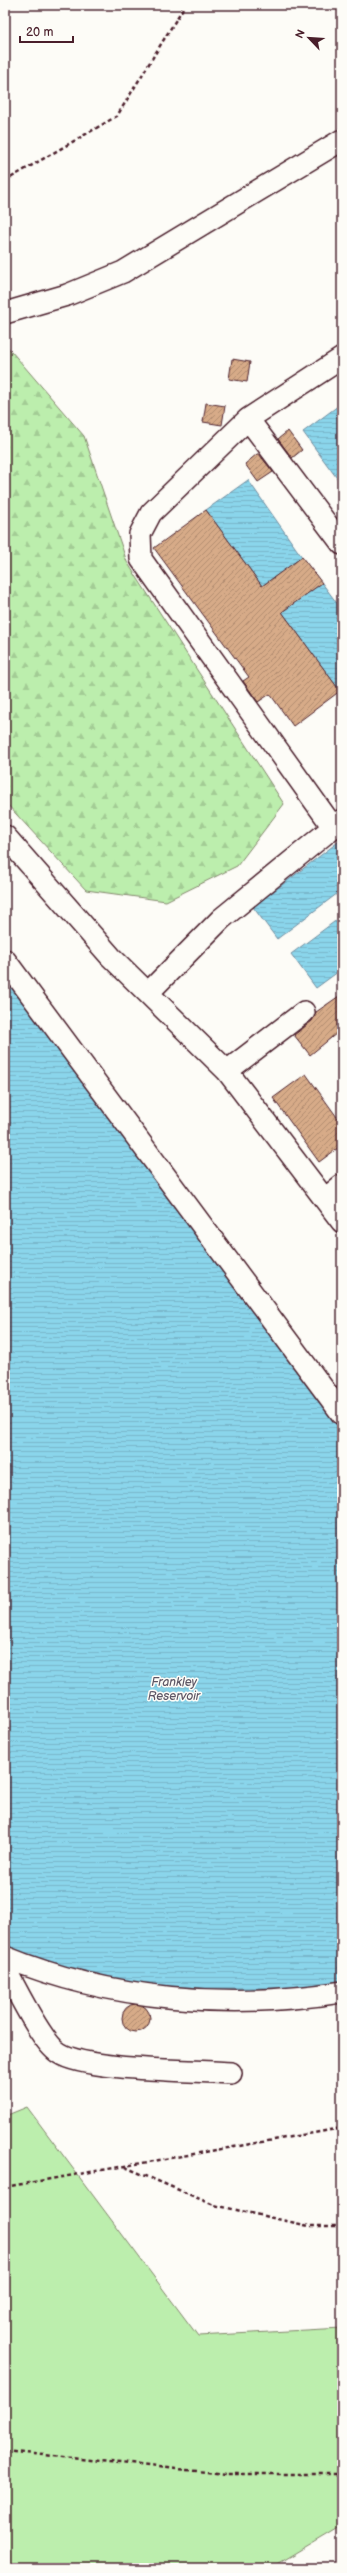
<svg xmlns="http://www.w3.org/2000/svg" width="347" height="2573" font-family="'Balsamiq Sans',sans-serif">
<defs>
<pattern id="forest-firs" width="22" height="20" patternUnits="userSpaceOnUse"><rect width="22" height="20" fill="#bceead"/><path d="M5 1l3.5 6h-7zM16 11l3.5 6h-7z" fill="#a3cc95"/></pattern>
<pattern id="water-rules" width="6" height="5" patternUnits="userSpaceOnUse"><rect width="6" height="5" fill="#8ad5eb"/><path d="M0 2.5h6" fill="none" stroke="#79b6ca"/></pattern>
<pattern id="building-hatch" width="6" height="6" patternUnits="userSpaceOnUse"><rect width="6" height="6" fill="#d7ab88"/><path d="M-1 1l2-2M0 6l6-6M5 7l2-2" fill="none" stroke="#b08b6f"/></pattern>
</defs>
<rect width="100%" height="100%" fill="#fdfcf7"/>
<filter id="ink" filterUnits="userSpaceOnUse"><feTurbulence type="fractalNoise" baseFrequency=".025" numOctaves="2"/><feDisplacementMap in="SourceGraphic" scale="8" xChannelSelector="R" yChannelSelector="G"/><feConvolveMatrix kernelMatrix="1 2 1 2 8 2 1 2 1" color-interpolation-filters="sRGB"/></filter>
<g filter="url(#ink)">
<path fill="#bceead" stroke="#83866c" d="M27,2107l171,229 144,-8v197l-72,43h-265v-452z"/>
<path fill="url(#forest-firs)" stroke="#83866c" d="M5,344l79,92 43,126 157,242 -47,62 -71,35 -80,-11 -81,-88z"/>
<path fill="url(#water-rules)" stroke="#708c9e" d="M342,403v82l-39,-53z
M248,480l54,77 -40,29 -56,-76z
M322,583l20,27 -2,81 -58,-79z
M342,839v51l-65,49 -24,-32z
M342,916v53l-26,19 -25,-34z
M5,977l337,452v556l-69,8 -135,-8 -54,-12 -79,-25z"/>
<path fill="url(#building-hatch)" stroke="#4a1f2b" d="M232,359l18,3 -3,20 -18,-3z
M206,403l19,3 -3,19 -19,-3z
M288,431l14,19 -10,8 -14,-19z
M257,454h2l14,18 -15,10 -13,-18z
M206,510l56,76 40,-29 20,26 -40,29 58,79 -47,35 -23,-32 -12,8 -15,-21 6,-4 -95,-129z
M342,994v35l-32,26 -16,-20 18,-14 4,-9z
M306,1074l36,50v21l-23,17 -46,-64z
M122 2018a14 14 0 1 1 28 0a14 14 0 1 1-28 0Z"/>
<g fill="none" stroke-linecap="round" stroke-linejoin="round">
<defs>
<path id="minor" d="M5,313l62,-18 56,-23 219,-132
M342,358l-94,61 94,125
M248,419l-97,94 -11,21 1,25 192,268
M5,836l106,121 116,114
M5,960l337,454
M148,993l73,-74 121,-99
M304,1012l-77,59 115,151
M325,1199l17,-14
M5,1957c105,43 225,53 337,35
M5,1969c11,19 36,73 54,84 27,18 135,17 172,20"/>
</defs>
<use href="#minor" stroke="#4a1f2b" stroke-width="24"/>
<path stroke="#4a1f2b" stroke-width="2.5" stroke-dasharray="4 3" stroke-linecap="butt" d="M5,181l112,-65 68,-111
M125,2167l89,38 95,21h33
M5,2187l337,-59
M5,2451l220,23h117"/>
<use href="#minor" stroke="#fdfcf7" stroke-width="21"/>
</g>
</g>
<g text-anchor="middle" stroke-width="3" stroke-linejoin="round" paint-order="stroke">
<g font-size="12" font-style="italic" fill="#5d5665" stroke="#fdfcf7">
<text x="174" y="1686">Frankley<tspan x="174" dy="14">Reservoir</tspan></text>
</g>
</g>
<rect width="347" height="2573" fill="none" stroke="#fdfcf7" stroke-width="20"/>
<rect x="10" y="10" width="327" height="2553" fill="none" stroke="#4a1f2b" stroke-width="1.5" filter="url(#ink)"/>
<g transform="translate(309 38) rotate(295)" stroke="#fdfcf7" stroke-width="3" paint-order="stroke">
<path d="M0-3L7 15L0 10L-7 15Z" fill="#4a1f2b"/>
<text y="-6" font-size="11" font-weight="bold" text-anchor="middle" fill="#4a1f2b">N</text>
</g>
<path d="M20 36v6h53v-6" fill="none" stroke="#4a1f2b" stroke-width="2"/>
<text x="26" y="36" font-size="12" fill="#4a1f2b" stroke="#fdfcf7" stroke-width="3" paint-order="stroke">20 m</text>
</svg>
